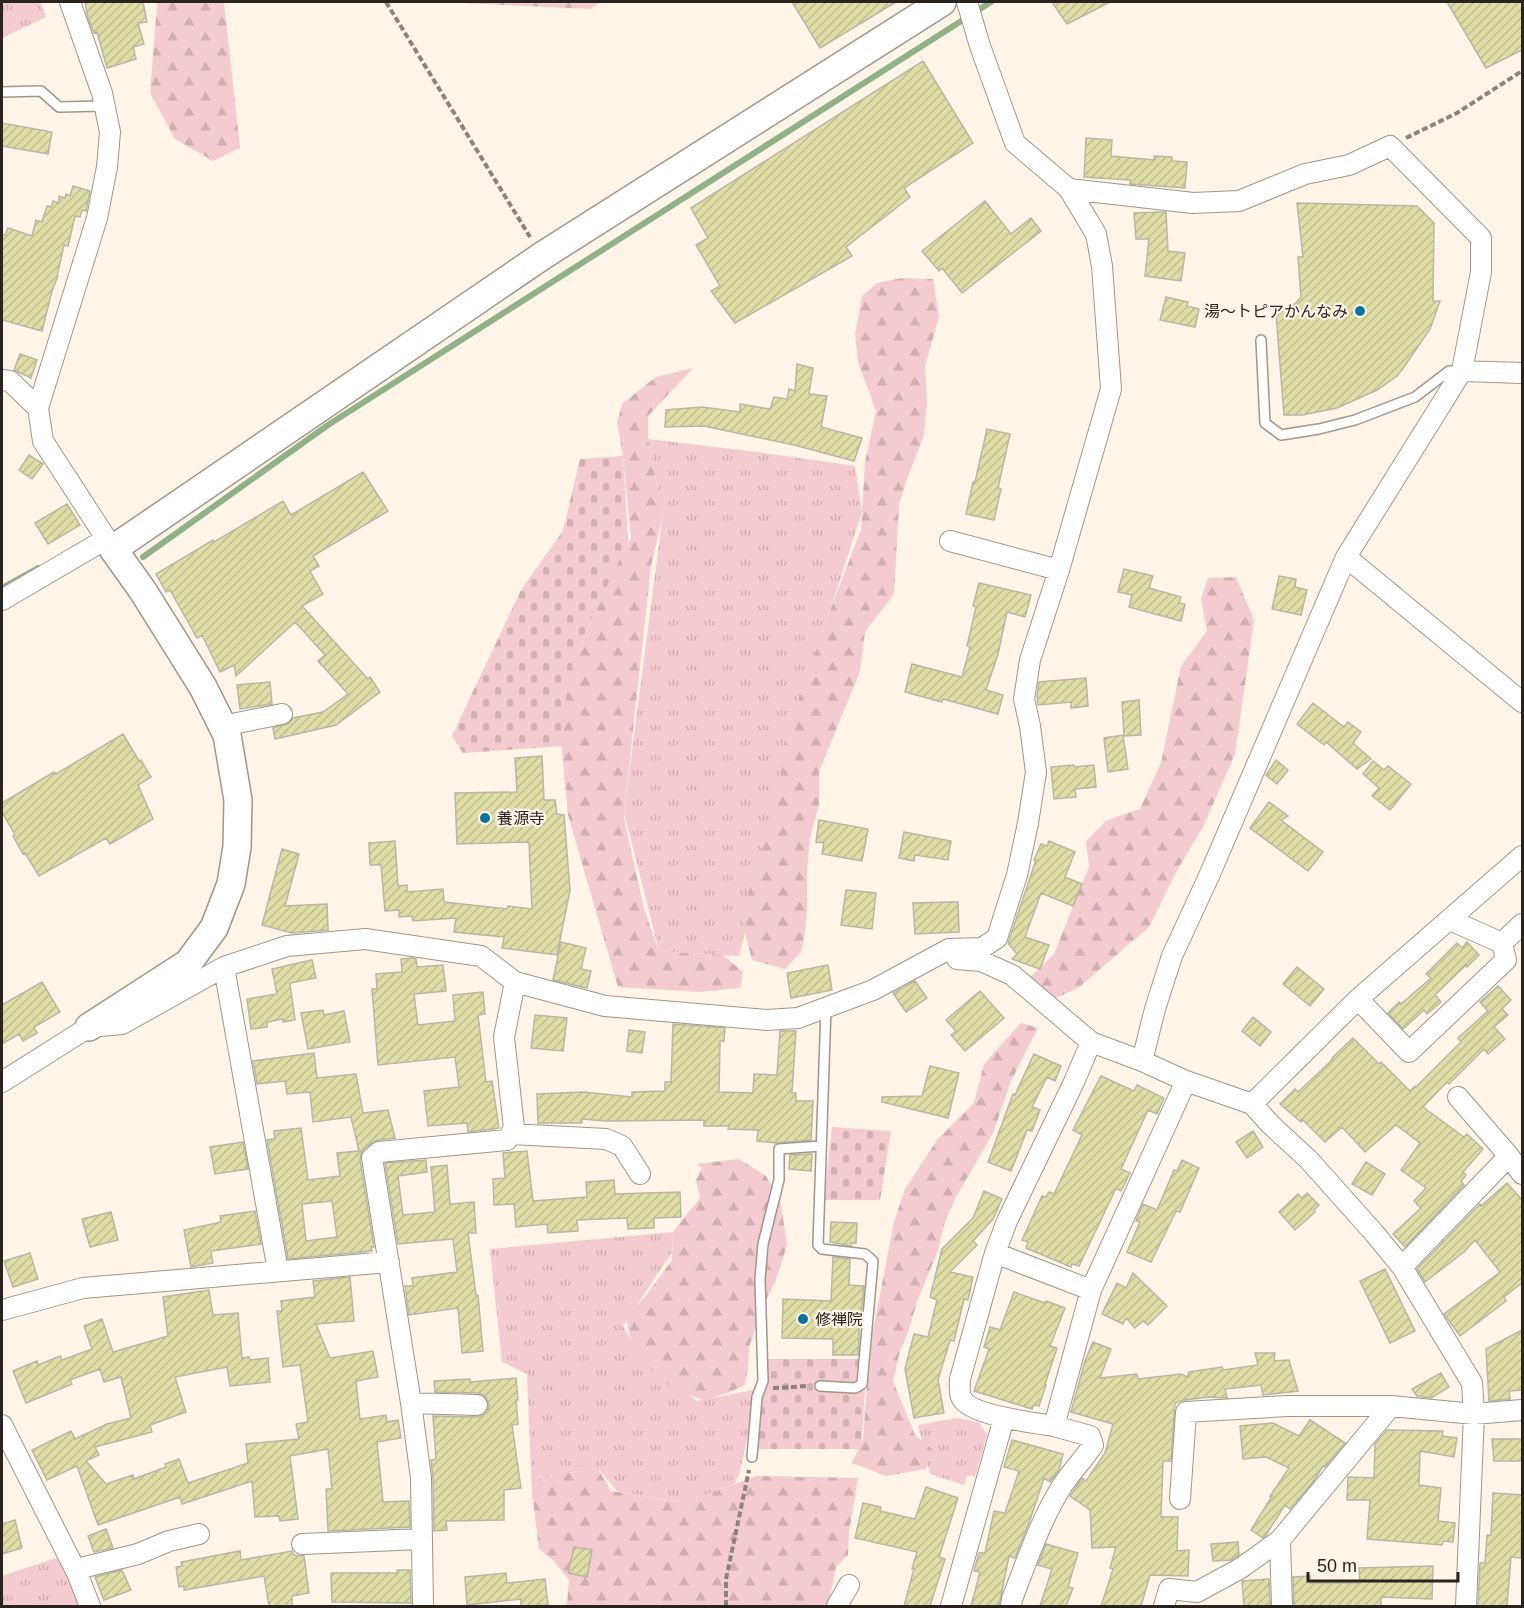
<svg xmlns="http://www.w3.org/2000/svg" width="1524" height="1608" font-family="Arial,'Noto Sans JP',sans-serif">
<defs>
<pattern id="grass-tufts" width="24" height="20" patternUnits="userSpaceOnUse" patternTransform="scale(1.5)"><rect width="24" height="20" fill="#f4cbd0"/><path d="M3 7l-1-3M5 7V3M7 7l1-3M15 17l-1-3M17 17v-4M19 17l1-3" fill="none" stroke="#d1aeb2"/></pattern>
<pattern id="forest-firs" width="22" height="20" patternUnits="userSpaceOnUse" patternTransform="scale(1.5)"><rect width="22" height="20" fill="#f4cbd0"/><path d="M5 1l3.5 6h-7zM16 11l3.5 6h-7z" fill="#d1aeb2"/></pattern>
<pattern id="cemetery-stones" width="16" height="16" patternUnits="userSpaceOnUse" patternTransform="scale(1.5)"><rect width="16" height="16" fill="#f4cbd0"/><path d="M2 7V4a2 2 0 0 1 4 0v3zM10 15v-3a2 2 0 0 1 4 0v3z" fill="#d1aeb2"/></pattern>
<pattern id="building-hatch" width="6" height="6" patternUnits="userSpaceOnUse" patternTransform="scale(1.5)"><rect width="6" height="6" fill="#dfdea6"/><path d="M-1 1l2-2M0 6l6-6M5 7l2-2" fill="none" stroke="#bfbe8e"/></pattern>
</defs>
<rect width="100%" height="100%" fill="#fef4e8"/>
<path fill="url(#grass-tufts)" d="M2,2h39l5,15 -44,21z
M648,439l109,13 98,14 7,46 -41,126 -82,318 -80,-5 -35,-139 39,-298z
M673,1232l-1,20 -49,74 17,29 57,46 61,-12 -18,82 -5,13 -49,19 -68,-11 -20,-23 -58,8 -8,16 -5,-119 -25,-12 -12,-113z
M957,1418l22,4 8,13 -12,42 -8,-2 -3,10 -34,-11 -12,-49z
M59,1557l22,49h-79v-30z"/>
<path fill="url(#forest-firs)" d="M155,2h69l16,146 -27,13 -38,-22 -25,-46 7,-88z
M459,2h142l-11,7 -129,-6z
M902,278l31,1 6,38 -14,49 2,35 -3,34 -18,47 -7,23 -5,89 -29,38 -5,39 -41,101v32l-9,34 -3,32v41l-2,21 -4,20 -16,17 -33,-9 -11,-42 37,-124 13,-72 43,-122 27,-70 4,-68 11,-51 -18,-49 -3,-28 7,-38 15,-13z
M693,368l-45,48v23l15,75 -12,52 -27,246 1,11 19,86 15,42 64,4 20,17 -3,16 -39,4 -83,-5 -50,-172 -7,-75 6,-63 23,-53 17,-46 24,-40 -8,-82 -6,-33 5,-19 34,-27z
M1236,577l18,43 -19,134 -32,73 -27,45 -27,55 -71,61 -33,15 -22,-19 31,-30 35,-87 -3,-26 21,-21 33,-11 21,-46 20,-97 26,-35 -6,-32 7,-21z
M1021,1023l17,5 -27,53 -18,52 -38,66 -10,23 -8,31 -19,46 -11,36 -7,16 -7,30 22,54 18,15 -7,19 -40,7 -34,-13 11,-24 7,-93 24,-124 11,-33 32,-49 37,-37 10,-39z
M739,1159l27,17 15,28 6,41 -11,35 -11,22 -16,45 -1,21 -3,17 -18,8 -23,7 -30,-10 -23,-21 -19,-24 -6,-27 22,-25 24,-33 1,-28 27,-34 -4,-18 6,-12 -5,-4z
M598,1469l13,22 74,12 71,-27 102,2 -9,54 -1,23 -12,12 -8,39h-266l5,-2 2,-24 -15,-19 -15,-12 -7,-56 8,-16z"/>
<path fill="url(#cemetery-stones)" d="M623,456l5,86 -34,71 -26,63 -6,70 -99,7 -11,-17 69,-146 42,-59 17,-72z
M832,1127l59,4 -11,69h-56z
M759,1359h108l-6,90h-105z"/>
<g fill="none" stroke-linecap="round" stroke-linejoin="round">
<path stroke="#90b286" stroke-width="6" d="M143,557l185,-132 663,-423
M2,588l36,-20"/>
</g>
<path fill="url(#building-hatch)" stroke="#b7b7a5" stroke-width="1.5" fill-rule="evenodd" d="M85,2h58l4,20 -9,1 6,21 -11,3 3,12 -29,9 -10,-36 -3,1 -6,-15z
M792,2h104l-76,46z
M1052,2h58l-43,22z
M1447,2h75v48l-36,18z
M923,61l50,82 -69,45 6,9 -64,50 6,9 -117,67 -24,-32 9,-5 -24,-41 12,-7 -17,-30z
M2,123l50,9 -4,22 -46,-8z
M1086,138l26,2 -1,16 43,4v-4l18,1v4l15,1 -2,26 -55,-4v-4l-46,-3z
M73,186l17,5 -4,20 -4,-1 -2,7 -5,-1 -7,30 -4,-1 -7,31h1l-6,15 -10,40 -40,-11v-86l3,1 3,-7 24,8 4,-16 6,2 5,-16 4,1 2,-6 6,2v-7l6,2 1,-4 4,2z
M985,201l26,33 20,-16 10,13 -79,62 -20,-25 -3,3 -17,-20z
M1297,203l120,3 17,17 -1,78h7l-10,28 -26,38 -7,9 -20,14 -40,18 -35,7h-18l-8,-101 19,-10 6,-7 -3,-40h5z
M1162,212h4l2,39 17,2 -4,28 -36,-5 4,-37h-13l-2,-26z
M1166,297l22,5 -1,4 12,3 -4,18 -35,-7z
M20,354l17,6 -6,18 -17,-8z
M797,364l16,4 -4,26 18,2 -6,31 41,11 -8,23 -60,-16 -90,-19 -39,1 1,-17 36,-3 38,5v-8l30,5 4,-12 13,2 2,-10 6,2z
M987,429l23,5 -12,54 3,1 -7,31 -28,-6 7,-32h2z
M29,455l14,9 -11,15 -13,-9z
M363,472l25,39 -75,45 6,10 -9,5 13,23 -21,12 66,73 2,-2 10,15 -44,33 -61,14 -2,-11 16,-5 4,-5 30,-6 25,-18 -30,-33 7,-6 -30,-33 -59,54 -2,-11 -14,7 -18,-37 -5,3 -27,-48 -4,2 -10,-18 57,-34 1,2 69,-41 8,14z
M67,504l13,21 -32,19 -13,-21z
M1124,569l29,7 -4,12 32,9 -2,6 6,1 -4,17 -52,-14 3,-12 -14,-3z
M1279,576l17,3 -1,8 12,3 -6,25 -29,-6z
M979,583l52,12 -6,22 -18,-5 -9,42 -12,36 17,5 -5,19 -55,-15 -1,3 -37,-10 7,-28 50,13 8,-30 -3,-1 9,-39 -3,-1z
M1086,678l2,28 -17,2v-6l-33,3 -1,-9 2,-14z
M270,682l2,22 -32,5 -3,-24z
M1139,700l2,35 -17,1 -2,-34z
M1313,703l31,24 4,-5 13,10 -8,11 18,16 -14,10 -31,-27 -2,3 -27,-21z
M123,734l16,27 2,-1 10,17 -13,8 15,34 -43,25 -4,-6 -67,38 -14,-23 -2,1 -10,-18 2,-1 -13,-23v-9l52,-31 2,2z
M1123,735l5,34 -20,3 -4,-34z
M542,756l2,44h11l2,14 7,1 6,75 -13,65 -55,-7 2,-11 -50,-5 2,-14 -43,3 -1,-5 -13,1v-7l-14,1 -4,-46h-11l-1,-22 26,-2 3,45 9,-1v7l36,-3 1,13 63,7 1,-3 24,3 -3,-67 -72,2 -2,-51 62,-1 -2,-34z
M1276,760l12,10 -11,14 -11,-9z
M1373,761l11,9 4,-4 23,18 -21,26 -18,-14 7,-8 -16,-14z
M1074,765v2l20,-2 2,22 -21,2 1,8 -22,2 -3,-32z
M1269,802l19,14 -7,4 42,32 -15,19 -58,-43z
M819,820l49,9 -6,32 -40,-7 2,-11 -8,-1z
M904,832l47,9 -3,19 -33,-5 -1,6 -15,-3z
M1049,841l26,11 -10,25 17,7 -9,22 -32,-13 -16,44 24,8 -9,24 -28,-10 5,-5 -9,-11 28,-83h-2l7,-16 6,2z
M282,849l17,5 -14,52 42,-2 1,26 -36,3 -30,-8z
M846,890l30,3 -4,36 -31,-4z
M950,902h8l1,30 -44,2 -2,-31z
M561,942l25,6 -5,21 10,2 -4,17 -34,-8z
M1467,942l12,13 -12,12 -1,-2 -31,30 6,7 -14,12 -3,-4 -21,19 -15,-16 11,-11 2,2 30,-26 -5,-4 31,-31 5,5z
M413,958l3,1 1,8 26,-2 3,26 -32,3 4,31 37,-4 -2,-26 30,-3 2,22 -7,1 8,67 6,-1 7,47 -31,4 -1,-9 -39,3 -4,-35 35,-4 -4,-30 -77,8 -6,-76h5l-1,-15 26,-2 -1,-13z
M312,960l4,18 -26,5 5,37 -12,2v-3l-16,3v5l-16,2 -4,-30 30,-5 -5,-25z
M828,965l4,25 -41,8 -4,-25z
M1297,967l27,22 -14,17 -27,-22z
M915,981l12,17 -21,14 -13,-19z
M42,982l18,30 -26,15 3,6 -14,8 -4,-7 -17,10v-39z
M1498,986l13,14 -9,9 6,6 -14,12 11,12 -17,15 -4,-5 -35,35 -2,-2 -24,25 41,30 3,-3 16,15 -20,23 3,3 -5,6 3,4 -59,62 -12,-13 28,-26 -7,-7 12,-13 -25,-18 19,-27 -24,-18 -31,27 -23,-25 -17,15 -22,-22 -2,2 -21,-18 15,-15 3,3 35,-33 -1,-1 21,-20 26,26 2,-2 29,29 5,-5 1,1 45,-45 -3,-4 30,-27 -8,-9z
M980,991l24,27 -39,33 -14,-16 5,-4 -10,-11z
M323,1010l1,5 20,-4 6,31 -42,7 -7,-36z
M535,1015l32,3 -4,33 -32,-3z
M1253,1017l18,15 -11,14 -18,-15z
M673,1024l52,4 -1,13h-4l-1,51 34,1 1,-19 23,1 3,-44h16l-4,62h4v8h17l-2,39 -35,3 -19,-2 1,-11 -30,-1 1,-3h-25v-6l-98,1 -24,-2v4h-44l-1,-29 47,-2 48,5v-5l33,-1v-9h6z
M629,1030l16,2 -3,21 -15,-2z
M314,1053l3,25 39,-4 7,39 25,-3 7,28 -17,2 -6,3 -8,6 -3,5 -1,6 14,87h-3l1,4 -84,8 -21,-119 8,-1 -1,-8 27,-3 7,52 32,-4 -3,-23 22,-2 -8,-34 -38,5 -3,-30 -23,2 -2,-13 -28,3 -4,-23zM332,1201l5,36 -31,4 -4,-37z
M1034,1054l27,12 -6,15 -8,-4 -15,30 8,3 -8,21 -5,-1 -16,41 -23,-9 25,-68 2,1z
M930,1066l29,7 -11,45 -66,-16v-5l40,-1z
M1101,1076l33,15 3,-6 27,13 -7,16 -9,-4 -27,59 9,4 -9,18 -5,-3 -37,78 -7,-2 -1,3 -45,-19 2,-6 -6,-2 20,-44 4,1 3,-5 5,2 28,-59 -9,-5z
M1253,1131l10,16 -16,11 -11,-16z
M243,1142l5,27 -33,5 -5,-27z
M527,1151l6,50 54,-4 -1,-15 28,-2 1,14 65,-2 1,25 -27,1v10l-26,1 -1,-11 -50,2 1,11 -30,2 -1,-9 -31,3 -2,-23 -20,1 -1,-26 12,-1 -2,-25z
M811,1154h1l-1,17 -22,-2 1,-14z
M426,1160l1,12 -29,4 5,39 32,-3 -4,-45 16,-2 3,39 24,-2 2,31h-8l8,62h2l5,56 -21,2 -4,-45 -49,7 -4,-29h8l-1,-8 45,-6 -4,-33 -55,5 -13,-81z
M1182,1160l17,8 -19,44 -4,-1 -25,51 -24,-10 13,-30 -4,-1 7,-17 14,6 17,-40 3,1z
M1366,1162l19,12 -13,21 -20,-11z
M1507,1183l15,17v83l-18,14 2,4 -46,35 -16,-22 56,-42 -25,-32 -11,12 -39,30 -8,-13 63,-65 1,2z
M984,1191l18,8 -9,20 -20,22 4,4 -27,27 23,5 -5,23 -4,-1 -10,42 -4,-1 -12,40 6,33 -30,5 -9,-49 9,-35 14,3 9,-37 -7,-3 12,-48 31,-31z
M1307,1193l12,12 -5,5 1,2 -20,18 -16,-18 19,-18 4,4z
M255,1211l6,33 -50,7 2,12 -22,4 -7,-37 37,-8 -1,-6z
M111,1212l7,28 -28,7 -8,-28z
M831,1222l26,1 -1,20h-5v3l-21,-4z
M30,1253l8,26 -25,8 -9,-26z
M833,1257l17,2 -1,26 15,1 -3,31h-1l-2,38h-25v-16l-51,-1 1,-39 48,2z
M1385,1269l30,62 -25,12 -30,-62z
M1133,1273l34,33 -19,19 -5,-4 -8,7 -9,-10 -3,6 -21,-10 15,-31 9,5z
M350,1277l4,44 -38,3 14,34 43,-7 5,26 -22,4 4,38 26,-4 1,7 11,-2 3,18 -24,4 6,60 26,-1 1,26 -82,4 -2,-42h6l-4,-40 -38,7 8,63 -18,2 -1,-5 -24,1 -3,-36 -70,23 -2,-7 -82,28 -21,-59 -30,14 -15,-30 39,-19 4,8 32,-15 24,-6 -10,-41 -17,5 -4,-13 -30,11 2,4 -46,19 -13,-32 24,-10 1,4 22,-9 2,4 30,-11 -8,-23 18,-7 11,33 55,-16 -5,-39 46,-7 4,25 25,-2 4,45 7,-1 1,3 18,-2 2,24 -40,4 -3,-19 -52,10 11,35 -36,13 2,7 -57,15 4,8 -13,6 20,23 27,-9 1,4 32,-12 -1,-3 14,-5 9,24 60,-20 -2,-19 53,-5 -3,-15 12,-2 -8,-57 -17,2 -6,-56h5l-1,-10 34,-4 -2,-16z
M1014,1292l31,11 1,-2 19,7 -15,38 7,2 -12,36 1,1 -7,21 -5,-1 -2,4 -58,-18 15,-42 -5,-2 6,-20 10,3z
M1522,1330v60l-13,1 1,8 -21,2 -3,-52z
M1093,1342l18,7 -11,29 37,-4 1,5 43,-5 6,3 2,-5 33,-5 1,3 35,-5 -3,-12h20l-1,8 15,-1 9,31 -35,4 -2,-10 -36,4 2,9 -18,-1 -24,3 -10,3 -4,58h-8l-2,56h17l-1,34 12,-1 -1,26 -38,-1 -9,31h-40l12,-37 -3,-1 6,-21 -24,1 -2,-38 -20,-14 12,-18 4,3 19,-28 8,-29 -42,-12 14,-51z
M1441,1373l8,14 -18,11 -14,-2 -5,-7z
M516,1378l2,22h-2l2,24 -6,1 9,63 -17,2v30l-58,1 1,9 -13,1 -1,-53 -2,-18 5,-1 -3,-43 44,1 6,-2 4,-3 2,-7 -2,-6 -4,-4 -5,-2 -43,-1 -1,-11 36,-2v3z
M1310,1420l35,23 -20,24 -2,-1 -10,16 -23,27 -5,-4 -19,30 -3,3 -12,-8 21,-34h-2l19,-28 -23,-11 -23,2 -3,-33 33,-3 26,13z
M1387,1430l56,1 -1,5 15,2 -3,19 -34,-6 -1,34 22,3 -3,33 17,2 -2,19 -10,-1 -1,4 -75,-6 3,-39h-23l1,-23 26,1 1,-34z
M1492,1439h30v22h-28z
M1012,1440l51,14 -4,16 -9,12 -6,-4 -15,45 -14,35 -6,-2 -10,50h-28l9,-34 -6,-1 5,-18h6l9,-42 11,2 14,-42 -15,-4z
M926,1487l32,11 -19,59 6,2 -15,47h-26l10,-37h-2l5,-17 -62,-14 8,-35 18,4 -1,4 35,8z
M1493,1493l29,2 -1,63 -10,-1 -4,49h-29l2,-43h5l2,-28h4z
M15,1520l7,28 -20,6v-30z
M106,1529l7,19 -19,4 -6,-16z
M1238,1542l1,13 -8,5 -18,1 -2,-17z
M1046,1544l32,9 -10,34 5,1 -7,18h-26l12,-37 -14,-4z
M574,1547l18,3 -5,27 -19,-4z
M240,1551l1,9 51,-9 2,4 10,1 5,37 -17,3v10h-23l-5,-30 -80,14v-4l-5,1 -3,-20 6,-1 -1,-4z
M1433,1566l-1,33 -51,-2v9h-87l-1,-29 17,-1v7h50l-1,-15z
M122,1570l9,20 -27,10 -9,-23z
M397,1570h13l1,33 -79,-1 -1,-29h66z
M506,1573l1,10 38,-4 3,26 -27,1v-7l-54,6 -2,-28z
M1269,1579l1,27h-26l-2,-25z"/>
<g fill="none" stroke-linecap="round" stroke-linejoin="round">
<defs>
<path id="lane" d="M2,92l39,-1 18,16 45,-1
M1261,340l4,83 16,12 38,-6 36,-9 60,-23 34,-26h11
M820,1386l35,2 7,-4 11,-123 -8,-7 -43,-5 -4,-4 8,-238
M752,1457l5,-60 6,-16 -3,-102 3,-35 16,-64v-31l42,-3"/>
<path id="street" d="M70,2l32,91 8,39 -3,35 -10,51 -59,190 5,33 70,108
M1069,189l124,14 46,-2 66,-27 44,-9 41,-19 91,92v34l-19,99 -116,186 -137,319 -37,80 -17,53 -13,52
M1462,371l60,2
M2,380l8,1 28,27
M950,541l109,29
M1346,557l176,145
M2,600l104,-61
M222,726l60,-12
M1450,920l52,23 20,-19
M957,959l24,2 31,14 79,67 51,19 44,20 66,23 19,21 37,34 67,75 27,33 70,116 2,31 -8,192
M224,967l54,304
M1358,999l51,53 97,-92 -4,-17
M1091,1042l-17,40 -67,139 -12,32 -35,126c0,5 -1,13 1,18 7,18 74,26 93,29l37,-136 95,-209
M2,1082l87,-55 33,-3 102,-57 63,-21 78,-7 116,17 34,26 90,24 161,14 32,-2 75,-28 76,-41 33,-1 15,-10 20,-63 11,-52 8,-51 -6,-46 -6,-27 6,-39 29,-90 52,-181 -9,-123 -6,-32 -27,-45 -54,-46 -35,-97 -13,-44
M1458,1097l51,59 13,18
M1252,1104l106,-105 164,-143
M511,1134l95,5 16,7 18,28
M995,1253l96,37
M1402,1267l107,-111
M2,1310l81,-22 306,-26
M411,1403l66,2
M2,1425l75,148 13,33
M1180,1499l6,-87 101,-6h104l83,8 48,-4
M1280,1540l2,66
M302,1544l120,-5
M77,1573l8,-6 53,-13 31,-13 30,-7
M423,1606l-2,-128 -10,-75 -39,-245 7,-6 128,-12 7,-12 -10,-91 11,-55
M837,1606l12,-21
M951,1606l53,-188
M1011,1606l1,-7c15,-38 28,-78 50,-113 9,-14 22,-27 31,-41l-3,-9 -36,-10
M1164,1606l5,-17 28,3 44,-24 39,-28 111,-134"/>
<path id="secondary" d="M89,1027l99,-64 26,-35 17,-44 6,-37 1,-47 -11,-65 -24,-48 -60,-96 -30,-42 429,-293 400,-254"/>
</defs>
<use href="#lane" stroke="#a19687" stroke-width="12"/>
<use href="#street" stroke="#a19687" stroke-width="22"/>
<use href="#secondary" stroke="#a19687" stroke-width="30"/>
<path stroke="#8b847c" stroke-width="4" stroke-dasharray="6 3" stroke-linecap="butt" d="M386,2l144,235
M1406,138l51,-25 65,-42
M773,1388l35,-2
M726,1606v-27l23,-109"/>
<use href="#lane" stroke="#fff" stroke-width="9"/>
<use href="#street" stroke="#fff" stroke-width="20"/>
<use href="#secondary" stroke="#fff" stroke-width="27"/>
</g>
<g fill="#0c729e" stroke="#fef4e8" stroke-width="2">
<circle cx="1360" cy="311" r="6"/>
<circle cx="485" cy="818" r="6"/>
<circle cx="803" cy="1319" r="6"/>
</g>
<g text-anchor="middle" stroke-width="4.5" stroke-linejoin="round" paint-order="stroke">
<g font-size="16" fill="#29241f" stroke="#fef4e8" text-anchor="start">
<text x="1348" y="317" text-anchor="end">湯～トピアかんなみ</text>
<text x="497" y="824">養源寺</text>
<text x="815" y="1325">修禅院</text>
</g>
</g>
<rect width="1524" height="1608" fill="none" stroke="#29241f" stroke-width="6"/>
<path d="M1308 1572v9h150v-9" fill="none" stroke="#29241f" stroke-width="3"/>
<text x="1317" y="1572" font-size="18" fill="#29241f" stroke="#fef4e8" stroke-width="4.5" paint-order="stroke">50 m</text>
</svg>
